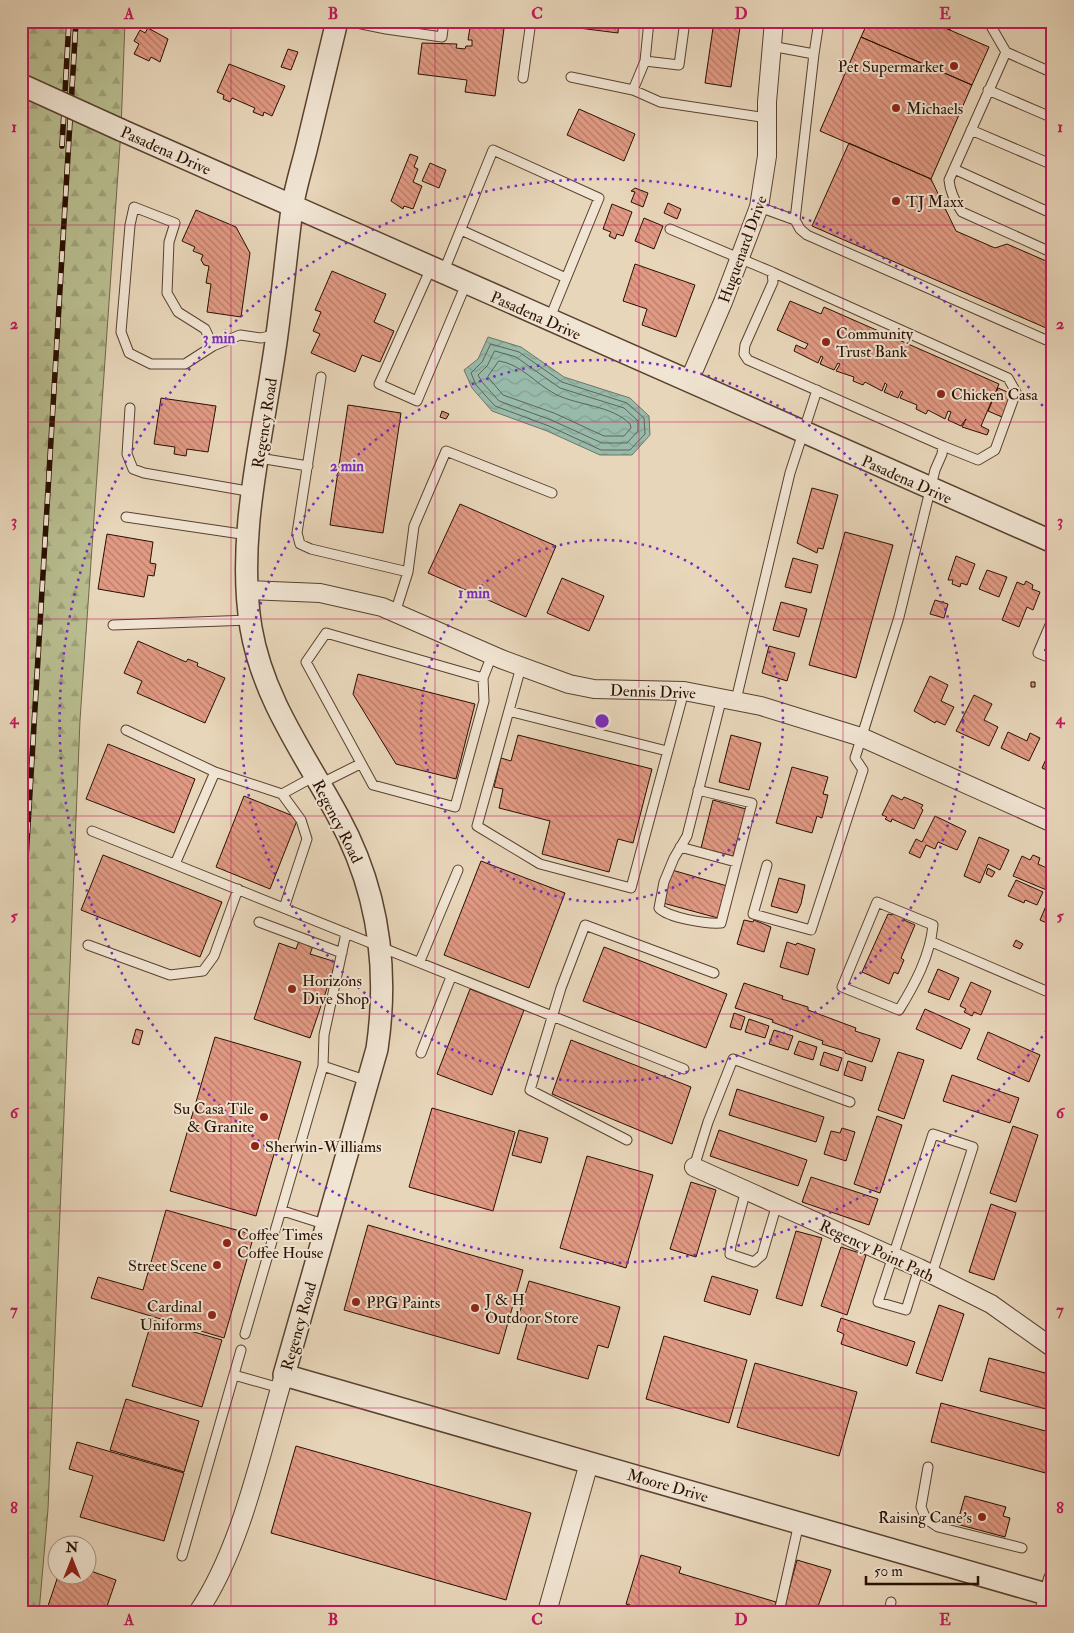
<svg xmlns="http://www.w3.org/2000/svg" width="1074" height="1633" font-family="'IM FELL Double Pica',serif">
<defs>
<pattern id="forest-firs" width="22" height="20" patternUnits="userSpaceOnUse" patternTransform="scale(1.25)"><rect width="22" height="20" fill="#b8bd8f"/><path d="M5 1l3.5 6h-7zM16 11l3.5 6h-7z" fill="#9ea17a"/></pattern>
<pattern id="water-waves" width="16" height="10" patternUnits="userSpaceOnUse" patternTransform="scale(1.25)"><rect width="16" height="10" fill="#98baaa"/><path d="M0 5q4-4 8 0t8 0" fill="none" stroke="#839f90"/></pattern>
<pattern id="building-back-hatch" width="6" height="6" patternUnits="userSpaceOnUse" patternTransform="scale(1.25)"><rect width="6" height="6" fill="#e29a84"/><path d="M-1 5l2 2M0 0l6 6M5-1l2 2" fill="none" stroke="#b77c6a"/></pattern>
</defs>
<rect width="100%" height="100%" fill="#e8d6ba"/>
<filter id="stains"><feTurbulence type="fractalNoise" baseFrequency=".004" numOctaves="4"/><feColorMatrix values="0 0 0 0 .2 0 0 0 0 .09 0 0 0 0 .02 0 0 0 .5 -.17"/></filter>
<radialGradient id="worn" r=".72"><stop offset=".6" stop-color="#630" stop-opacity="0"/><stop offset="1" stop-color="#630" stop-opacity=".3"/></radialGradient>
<path fill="url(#forest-firs)" stroke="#706648" d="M21,21h104l-4,109 -41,590 -32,789 -9,103h-18z"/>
<path fill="url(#water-waves)" stroke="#6c7666" d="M488,337l33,10 43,30 66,21 19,18 1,19 -18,20h-32l-53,-24 -55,-20 -20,-23 -8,-18 14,-11z"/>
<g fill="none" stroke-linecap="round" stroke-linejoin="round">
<path stroke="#606455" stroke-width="1" d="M491,344l28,8 43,30 65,21 17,15 1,16 -15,16h-29l-52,-24 -54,-20 -19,-21 -5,-12 11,-11z
M495,351l21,6 44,31 64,20 14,13v10l-11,12h-25l-51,-23 -52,-19 -17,-19 -4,-7 9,-9z
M499,361c22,3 37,23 56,33 24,12 56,11 75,30l1,4 -7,8h-20l-50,-23 -51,-18 -15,-18z"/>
</g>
<path fill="url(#building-back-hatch)" stroke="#290f00" d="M471,21h34l-10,75 -30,-4 2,-12 -49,-6 4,-31 35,1 -1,4 9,1 1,-3h6v-6h-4z
M556,21h63l-1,12 -63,-8z
M714,21h27l-10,66 -26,-4z
M856,21h73l60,26 -17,38 -111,-48 5,-11z
M929,21h25l-4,9z
M148,28l20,11 -8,23 -9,-5 -2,4 -15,-7 5,-10 -5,-3 6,-11 5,3z
M861,37l111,48 -41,94 -111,-48z
M288,49l10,3 -7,18 -10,-3z
M229,64l56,22 -13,30 -8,-4 -1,4 -10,-4 2,-4 -23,-10 -2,4 -7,-3 1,-4 -7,-3z
M579,109l56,25 -11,27 -57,-26z
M849,143l82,36 25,52 39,17 12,-4 46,20v67l-241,-105z
M410,154l8,3 -4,10 4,2 -5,13 9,4 -9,23 -9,-3 -1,3 -12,-8z
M430,163l16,7 -7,18 -17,-7z
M635,188l13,5 -5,14 -12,-5 4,-10 -4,-1z
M668,203l13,6 -4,10 -13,-6z
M612,204l20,8 -9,24 -6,-2 -2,5 -6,-3 2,-4 -8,-3z
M196,210l40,17 14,26 -9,64 -34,-5 4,-28 -5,-1 3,-17 -5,-1 -3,-5 2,-5 -10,-4 2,-4 -13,-6z
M644,218l19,8 -9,23 -19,-8z
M635,264l60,21 -19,52 -34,-12 5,-16 -24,-8z
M332,271l54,23 -12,28 20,9 -14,31 -18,-7 -7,17 -44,-19 9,-19 -7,-3 8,-19 -6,-2z
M790,301l31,13 3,-7 175,77 -18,42 8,4 -2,5 -25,-8 4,-8 -5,7 -13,-6 3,-8 -3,-1 -3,8 -17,-9 -2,4 -10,-5 1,-4 -17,-7 3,-6 -2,-1 -3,7 -14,-6 3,-7 -2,-2 -3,8 -17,-9 -2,3 -10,-4 1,-4 -18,-6 4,-7 -2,-1 -4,7 -14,-6 3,-7 -2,-1 -3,7 -24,-12 2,-6 9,4 3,-5 -31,-14z
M998,388l14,6 -10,23 -14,-6z
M161,398l55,8 -8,46 -21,-3 -1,7 -12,-2 1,-7 -21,-3z
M348,405l53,8 -18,120 -53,-8z
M442,411l7,3 -3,5 -6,-2z
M812,488l26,7 -15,54 -5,-1 -1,5 -20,-10z
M460,504l96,42 -30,71 -98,-44z
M845,532l48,13 -37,133 -47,-13z
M107,534l46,8 -3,21 6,1 -2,12 -6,-1 -4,22 -46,-8z
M956,556l19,8 -8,21 -6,-2 -1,4 -8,-3 1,-4h-5z
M793,558l25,7 -7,28 -26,-6z
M987,570l20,7 -8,20 -20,-8z
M562,578l42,18 -15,35 -42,-18z
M1026,581l7,4 -1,4 8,3 -7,18 -6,-3 -8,20 -17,-7 15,-38 7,3z
M935,600l13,4 -4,14 -14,-4z
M781,602l26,7 -8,28 -26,-7z
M138,641l48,21 2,-3 10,4 -1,3 28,12 -20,45 -68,-30 5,-12 -18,-8z
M769,646l26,7 -8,28 -25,-8z
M358,674l117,30 -19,75 -60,-15 -43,-70z
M930,676l18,9 -7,16 13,6 -9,18 -9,-4 -1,2 -21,-12z
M1031,682h4v5h-4z
M974,695l18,9 -8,16 14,7 -9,19 -33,-15z
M1008,732l19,9 3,-8 10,5 -11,23 -28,-13z
M518,735l134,34 -19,74 -15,-4 -9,33 -67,-18 8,-33 -51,-13 4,-19 -9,-2 7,-29 10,3z
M731,735l30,8 -12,47 -30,-8z
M108,744l87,35 -21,54 -88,-34z
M1051,748l2,1v24l-11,-5z
M792,767l36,10 -5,17 5,1 -6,23 -5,-2 -5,17 -36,-10z
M892,795l10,5 2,-3 19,8 -2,3 2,2 -9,19 -22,-10 -1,3 -6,-3 2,-2 -5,-2z
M244,796l54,22 -28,71 -54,-22z
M713,800l33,9 -13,47 -32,-8z
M935,816l31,15 -9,19 -19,-8 -3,7 -9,-4 -6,13 -11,-5 7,-14 6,3z
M979,837l30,13 -9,20 -12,-6 -8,19 -16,-7z
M103,855l119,47 -22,55 -119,-47z
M1033,855l7,3 -2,6 15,7v12l-4,8 -36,-15 9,-20 8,4z
M481,861l84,32 -36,95 -85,-33z
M988,868l7,4 -3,5 -6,-3z
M672,870l55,16 -9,32 -55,-15z
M779,878l26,7 -4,19 -4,9 -26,-7z
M1016,880l27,12 -6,13 -12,-5 -1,3 -16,-7z
M1046,906l7,3 -4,15 -9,-4z
M894,910l12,6 -2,4 11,5 -14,33 3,2 -6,14 -4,-2 -5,12 -27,-12 26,-58 4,1z
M744,920l9,2 1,-2 17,7 -7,25 -27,-8z
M1016,940l7,4 -3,5 -7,-3z
M299,941l14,5 -3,8 26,8 -26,76 -56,-19 25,-76 17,6z
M787,942l9,3 1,-2 18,6 -7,26 -28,-8z
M604,947l123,47 -21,54 -123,-47z
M938,969l21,9 -10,22 -21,-8z
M971,982l20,9 -10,24 -7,-3 -2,4 -8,-4 2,-3 -6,-3z
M744,983l39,13 -1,3 26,8v3l48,18 -1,3 25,8 -8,23 -27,-9v-2l-23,-7 1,-3 -51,-19 1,-2 -38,-12z
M470,989l54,21 -32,85 -55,-21z
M925,1009l45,20 -9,20 -45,-20z
M734,1013l11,4 -4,13 -11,-3z
M749,1019l20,7 -4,12 -20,-6z
M136,1029l7,2 -4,14 -7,-2z
M774,1030l19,6 -5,14 -19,-6z
M988,1032l52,23 -11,27 -52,-23z
M215,1037l86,25 -45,154 -86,-25z
M571,1040l120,47 -19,57 -120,-50z
M799,1041l18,6 -4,13 -19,-6z
M824,1052l18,6 -4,13 -18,-6z
M898,1052l26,8 -20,59 -26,-9z
M848,1061l18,6 -4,14 -18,-6z
M952,1075l67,23 -9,25 -67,-22z
M737,1089l87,28 -8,25 -87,-27z
M432,1108l83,24 -22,79 -84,-24z
M877,1116l25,9 -22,68 -26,-9z
M1013,1126l25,9 -22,67 -26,-9z
M842,1128l13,4 -9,29 -22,-7 7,-23 9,2z
M519,1130l29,8 -7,25 -29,-8z
M719,1130l88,30 -9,26 -88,-30z
M587,1156l66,19 -27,93 -66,-20z
M811,1177l67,22 -9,26 -67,-23z
M691,1182l25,8 -20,67 -26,-8z
M991,1204l25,9 -22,67 -25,-8z
M166,1210l88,25 -30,103 -133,-40 7,-21 45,13z
M368,1225l155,45 -24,84 -155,-44z
M796,1231l26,7 -20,68 -26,-8z
M841,1247l25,8 -19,60 -26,-9z
M712,1276l46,14 -8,25 -46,-14z
M529,1281l91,26 -12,41 -10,-3 -10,34 -71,-20 10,-35 -10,-3z
M939,1305l25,9 -22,67 -26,-8z
M841,1318l74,24 -8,24 -66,-22 3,-10 -7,-3z
M152,1320l70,20 -20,67 -70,-21z
M664,1336l83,24 -18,63 -83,-24z
M989,1358l64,17v36l-73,-20z
M755,1363l102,29 -18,64 -102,-29z
M126,1399l73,22 -15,51 -74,-22z
M941,1403l112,30v42l-122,-33z
M77,1442l107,31 -20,68 -84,-24 13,-41 -24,-7z
M296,1446l235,67 -25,87 -235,-67z
M965,1496l41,11 -3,9 7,2 -5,19 -56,-15 2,-7 8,2z
M641,1555l40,12 -2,6 97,29 -3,10h-121l-26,-8z
M797,1560l34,10 -15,42h-33z
M88,1570l28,10 -11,32h-59l12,-36h30z"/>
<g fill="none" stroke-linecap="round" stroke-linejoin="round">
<defs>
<path id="service" d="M347,21l39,8
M387,21l-1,8 56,8 2,-16
M988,21l18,31 -57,128c1,12 6,22 13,32l91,41
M1043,21l10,4
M771,46l43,8 5,-33
M1006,52l47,21
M645,61l4,-40
M571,77l62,13 27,12 107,16
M523,78l8,-57
M633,90l12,-29 34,4 6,-44
M988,90l65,28
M971,130l82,35
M954,169l99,45
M759,207l36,13 5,9 7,6 246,108
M795,220l19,-166
M670,229l102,43 1,10 -28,63 -1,9 4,6 195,86 -1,8 -7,16 -36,147 -44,141 8,12 -52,160 -58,-16 14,-49
M461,230l105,48
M431,268l-52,116 38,17 49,-117
M772,272l236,106 8,14 -21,58 -17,10 -35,-14
M443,273l50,-123 106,48 -50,122
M213,346l-8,-17 -27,-17 -11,-19 2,-51 6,-19 -41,-16 -4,18 -9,107 8,21 22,11h34l28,-18 27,-11 21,3 17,-4
M321,377l-24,156 3,11 11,5 97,23
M130,408l-3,46 6,15 11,4 109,19
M259,458l49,8
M126,517l122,18
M395,613l13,-41 6,-46 32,-75 106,42
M1053,618l-15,35 15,6
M113,625l137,-5
M521,667l-44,159 63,38 91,24 53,-197
M483,678l1,23 -29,106 -82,-22 -67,-123 20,-29 157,45 9,-23
M736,700l54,-227 27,-83
M509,711l158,40
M126,730l89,42
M320,784l40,-20
M698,790l54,13 -31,120c-15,1 -52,-5 -62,-15l5,-26 10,-24 13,-22 35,-139
M282,794l19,26 6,19 -23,69
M92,831l592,238
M680,847l56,15
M175,864l40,-92 67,22 33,-18
M877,902l56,23c-3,31 -18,59 -34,85l-57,-23z
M259,922l83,31
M932,942l121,52
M88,945l82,30 33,-4 11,-15 24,-67
M420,961l38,-91
M421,1053l30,-76
M323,1066l45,15
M627,1140l-97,-50 31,-102 24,-63 129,48
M694,1167l14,-45 25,-63 117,43
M746,1190l-15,55 -1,9 24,8 8,-7 15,-51
M283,1211l44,14
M1053,1265v4
M919,1268l-13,42 -28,-8 55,-168 40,13 -41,127
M245,1334l78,-268 1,-31 22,-102
M234,1375l46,13
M928,1467l-7,40 5,12 12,8 84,21
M182,1556l59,-206
M779,1612l20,-89
M889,1612l2,-10"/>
<path id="minor" d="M689,381l34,-79 36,-95 8,-51v-54l7,-81
M246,590l74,3 62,14 119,52 68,25 25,5 90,2 77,15 100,31 192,86
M694,1167l225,101 72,36 62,44
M198,1612c44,-65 63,-161 86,-237
M547,1612l42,-149
M1044,1612l9,-33"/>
<path id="tertiary" d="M337,21c-10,42 -20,84 -30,125 -5,21 -12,42 -15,63 -7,53 -11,106 -20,159 -13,85 -35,174 -21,260 12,71 54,127 87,188 40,73 51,152 39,233l-93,326 769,221
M121,130l932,412"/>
</defs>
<use href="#service" stroke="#59412e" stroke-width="11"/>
<use href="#minor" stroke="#59412e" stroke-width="20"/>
<use href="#tertiary" stroke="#59412e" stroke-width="24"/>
<use href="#service" stroke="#f0e4d2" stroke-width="9"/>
<use href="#minor" stroke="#f0e4d2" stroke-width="18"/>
<use href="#tertiary" stroke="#f0e4d2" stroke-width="21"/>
<defs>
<path id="rail" d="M62,146l7,-125
M21,943l55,-922"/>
</defs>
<use href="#rail" stroke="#290f00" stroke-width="5.5"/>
<use href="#rail" stroke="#f0e4d2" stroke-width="4" stroke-dasharray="11" stroke-linecap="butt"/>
<defs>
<path id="tertiary-bridge" d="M24,86l97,44"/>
</defs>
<use href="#tertiary-bridge" stroke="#59412e" stroke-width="24" stroke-linecap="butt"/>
<use href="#tertiary-bridge" stroke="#f0e4d2" stroke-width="21"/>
</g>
<path fill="none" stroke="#c2185b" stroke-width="1" stroke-opacity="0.55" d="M231,21v1591M435,21v1591M639,21v1591M843,21v1591M21,225h1032M21,422h1032M21,619h1032M21,816h1032M21,1014h1032M21,1211h1032M21,1408h1032"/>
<g fill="none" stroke="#7b2cbf" stroke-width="2.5" stroke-dasharray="2.5 5">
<circle cx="602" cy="721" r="181"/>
<circle cx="602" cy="721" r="361"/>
<path d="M1051 1024A542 542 0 1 1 1051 418"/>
</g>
<g fill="#8f2418" stroke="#f0e4d2" stroke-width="2">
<circle cx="954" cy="66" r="5"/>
<circle cx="896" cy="108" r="5"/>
<circle cx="896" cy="201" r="5"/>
<circle cx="826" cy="342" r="5"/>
<circle cx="941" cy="394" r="5"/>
<circle cx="292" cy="989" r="5"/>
<circle cx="264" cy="1117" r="5"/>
<circle cx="255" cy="1146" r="5"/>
<circle cx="227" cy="1243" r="5"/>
<circle cx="217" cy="1265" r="5"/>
<circle cx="356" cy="1302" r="5"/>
<circle cx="475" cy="1308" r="5"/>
<circle cx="212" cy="1315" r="5"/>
<circle cx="982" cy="1517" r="5"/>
</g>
<g text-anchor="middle" stroke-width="4" stroke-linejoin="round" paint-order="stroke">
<g font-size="16" fill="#290f00" stroke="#f0e4d2" text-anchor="start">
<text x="944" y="72" text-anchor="end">Pet Supermarket</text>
<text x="906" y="114">Michaels</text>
<text x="906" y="207">TJ Maxx</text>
<text x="836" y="339">Community<tspan x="836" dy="18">Trust Bank</tspan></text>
<text x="951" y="400">Chicken Casa</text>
<text x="302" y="986">Horizons<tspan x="302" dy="18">Dive Shop</tspan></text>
<text x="254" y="1114" text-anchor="end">Su Casa Tile<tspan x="254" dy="18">&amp; Granite</tspan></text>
<text x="265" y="1152">Sherwin-Williams</text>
<text x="237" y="1240">Coffee Times<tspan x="237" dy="18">Coffee House</tspan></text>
<text x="207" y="1271" text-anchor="end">Street Scene</text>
<text x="485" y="1305">J &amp; H<tspan x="485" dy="18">Outdoor Store</tspan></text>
<text x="366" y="1308">PPG Paints</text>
<text x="202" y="1312" text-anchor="end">Cardinal<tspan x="202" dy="18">Uniforms</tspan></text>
<text x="972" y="1523" text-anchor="end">Raising Cane's</text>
</g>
<g font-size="16" fill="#290f00" stroke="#f0e4d2">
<text transform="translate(166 150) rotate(24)" y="6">Pasadena Drive</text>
<text transform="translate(742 249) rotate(-70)" y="6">Huguenard Drive</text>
<text transform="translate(536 315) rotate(24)" y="6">Pasadena Drive</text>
<text transform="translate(264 423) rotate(-81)" y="6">Regency Road</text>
<text transform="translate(907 479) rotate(24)" y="6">Pasadena Drive</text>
<text transform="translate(653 691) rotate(2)" y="6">Dennis Drive</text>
<text transform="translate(338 821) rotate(63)" y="6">Regency Road</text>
<text transform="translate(877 1250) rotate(25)" y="6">Regency Point Path</text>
<text transform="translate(298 1326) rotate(-74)" y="6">Regency Road</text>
<text transform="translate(668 1485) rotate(16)" y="6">Moore Drive</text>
</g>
</g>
<circle cx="602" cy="721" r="8" fill="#7b2cbf" stroke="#f0e4d2" stroke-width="2.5"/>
<g font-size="15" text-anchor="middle" font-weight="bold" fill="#7b2cbf" stroke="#f0e4d2" stroke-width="4" stroke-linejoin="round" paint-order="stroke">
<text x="219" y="343">3 min</text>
<text x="347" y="471">2 min</text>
<text x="474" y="598">1 min</text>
</g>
<rect width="1074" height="1633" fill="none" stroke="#e8d6ba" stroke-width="55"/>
<g transform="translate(72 1560)"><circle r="24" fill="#f0e4d2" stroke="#a08f7e"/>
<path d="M0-4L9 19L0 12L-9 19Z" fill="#8f2418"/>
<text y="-8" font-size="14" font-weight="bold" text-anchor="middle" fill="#290f00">N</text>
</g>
<path d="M866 1576v8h112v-8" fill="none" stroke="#290f00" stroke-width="2.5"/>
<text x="874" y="1576" font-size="15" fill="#290f00" stroke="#f0e4d2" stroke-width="4" paint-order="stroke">50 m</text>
<rect x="28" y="28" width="1018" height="1578" fill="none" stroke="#c2185b" stroke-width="2"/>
<g font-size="16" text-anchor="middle" font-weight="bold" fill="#c2185b">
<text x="129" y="19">A</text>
<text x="333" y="19">B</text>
<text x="537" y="19">C</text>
<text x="741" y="19">D</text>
<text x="945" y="19">E</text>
<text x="14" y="132">1</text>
<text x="1060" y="132">1</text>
<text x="14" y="329">2</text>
<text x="1060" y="329">2</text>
<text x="14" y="526">3</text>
<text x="1060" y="526">3</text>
<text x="14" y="724">4</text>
<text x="1060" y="724">4</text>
<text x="14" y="921">5</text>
<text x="1060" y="921">5</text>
<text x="14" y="1118">6</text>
<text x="1060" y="1118">6</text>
<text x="14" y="1315">7</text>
<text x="1060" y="1315">7</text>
<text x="14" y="1513">8</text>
<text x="1060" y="1513">8</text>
<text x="129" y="1625">A</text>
<text x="333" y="1625">B</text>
<text x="537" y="1625">C</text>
<text x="741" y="1625">D</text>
<text x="945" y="1625">E</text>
</g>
<rect width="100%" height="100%" filter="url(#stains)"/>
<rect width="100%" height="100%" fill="url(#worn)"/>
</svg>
